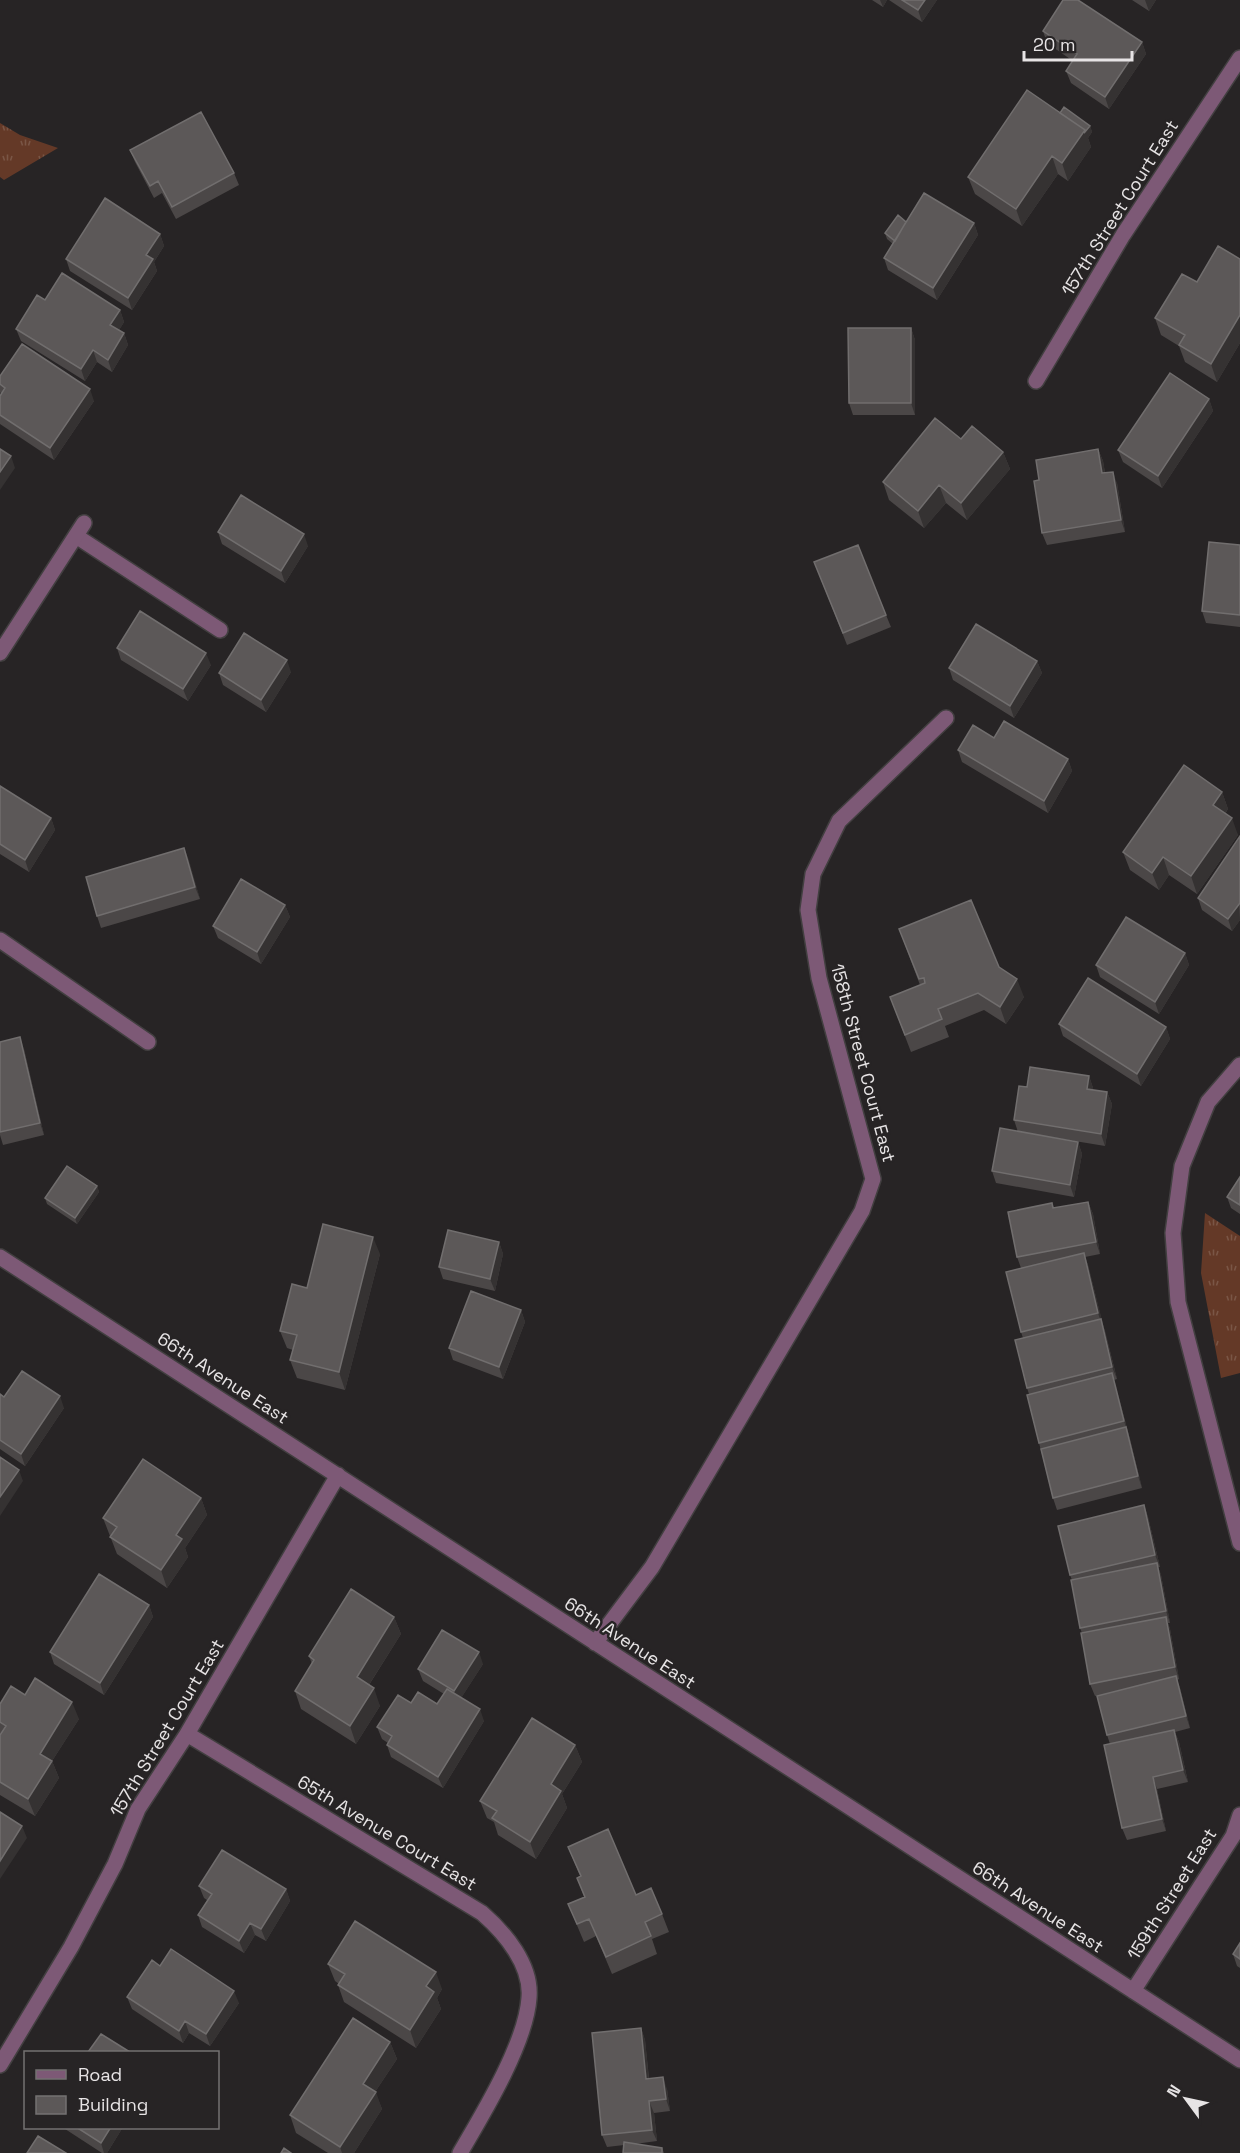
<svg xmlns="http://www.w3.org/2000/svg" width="1240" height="2153" font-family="'Space Grotesk',sans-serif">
<defs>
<pattern id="grass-tufts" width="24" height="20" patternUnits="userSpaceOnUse" patternTransform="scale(1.5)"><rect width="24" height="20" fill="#643927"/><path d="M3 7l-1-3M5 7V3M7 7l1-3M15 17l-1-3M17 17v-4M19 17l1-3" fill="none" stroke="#7a5646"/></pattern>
</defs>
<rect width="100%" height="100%" fill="#272425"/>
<path fill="url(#grass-tufts)" d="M0,123l20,12 38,13 -54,32 -4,-3z
M1205,1213l35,23v137l-19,5 -20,-105z"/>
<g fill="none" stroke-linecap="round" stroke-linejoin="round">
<defs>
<path id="service" d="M76,536l144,94"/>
<path id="minor" d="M1036,381l87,-146 117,-177
M0,653l84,-130
M0,940l148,102
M1240,1065l-32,37 -26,64 -9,67 5,69 62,241
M0,1257l1240,803
M595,1643l57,-76 210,-356 11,-32 -54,-201 -11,-68 5,-36 26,-53 107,-103
M187,1734l295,179c23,20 50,52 47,85 -3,45 -46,116 -69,155
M1133,1991l100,-155 7,-21
M0,2065l71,-118 44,-83 23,-55 49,-75 151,-259"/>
</defs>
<use href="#service" stroke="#423f40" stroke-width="18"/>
<use href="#minor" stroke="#423f40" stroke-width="18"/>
<use href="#service" stroke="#7d5976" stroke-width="15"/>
<use href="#minor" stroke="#7d5976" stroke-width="15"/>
</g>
<path fill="#4b4747" d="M872,0h15l-4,7z
M889,0h48l-15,22z
M1132,0h24l-7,11z
M1043,31l99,11 4,12 -37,55 -38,-26 -5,-12 7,-10 -26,-18z
M1060,113l30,13 2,6 -4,6 3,9 -23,34 -10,-7 -36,52 -47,-32 -7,-17z
M130,150l104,23 5,12 -63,34 -14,-26 -8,5 -19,-36z
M906,222l68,1 4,12 -41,65 -49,-30 -4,-12 9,-14 -6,-5 -2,-6z
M160,234l4,12 -10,16 3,9 -25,39 -62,-39 -4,-12z
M1240,259v84l-23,39 -32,-20 -6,-16 -18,-11 -6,-17 42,-36z
M45,300l75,10 4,12 -5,8 5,3 4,12 -16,27 -15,-10 -12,19 -64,-40 -5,-12z
M911,328l4,12v75h-62l-4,-12z
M0,376l94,25 -40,59 -54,-36v-28l1,-2 -1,-2z
M1209,399l4,12 -51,77 -39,-26 -5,-12z
M961,439l42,13 7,17 -43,51 -21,-17 -22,25 -35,-28 -6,-18z
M1098,449l5,12 2,12 12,10 8,49 -78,13 -5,-12 -3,-53z
M218,532l90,14 -23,37 -63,-39z
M1240,545v82l-34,-4 -4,-12z
M814,562l72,53 5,12 -44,18z
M117,648l94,17 -23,36 -67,-41z
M1037,661l5,12 -28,45 -61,-38 -4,-12z
M291,672l-25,40 -43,-27 -4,-12z
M958,750l110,9 4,12 -24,42 -86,-51z
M0,786l51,32 4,12 -26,42 -29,-18z
M1222,792l6,17 -3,5 13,21 -41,59 -28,-19 -10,15 -29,-20 -7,-18z
M1240,836v84l-8,11 -30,-21 -4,-12z
M184,848l16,51 -99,29 -4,-12z
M285,905l5,12 -29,47 -43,-26 -5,-12z
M899,929l100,38 25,30 -18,27 -22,-14 -39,16 4,11 -38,15 -21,-55 30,-12z
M1185,953l4,12 -30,49 -59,-37 -4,-12z
M1059,1024l107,3 4,12 -29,47 -78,-50z
M0,1042l24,7 20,86 -41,10 -3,-10z
M1089,1076l4,12v2l14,2 5,12 -7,42 -73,-12 46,8 4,12 -8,43 -78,-14 -4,-12 26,-39 -4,-12 13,-33z
M1240,1177v37l-9,-6 -4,-11z
M97,1186l2,6 -22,32 -30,-20 -2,-6z
M1088,1202l5,12 7,40 -15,3 3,8 14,57 3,9 12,48 -3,1 16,59 12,49 -85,22 -4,-12 -14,-55 -10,-49 -2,-6 -4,-50 -2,-6v-64l-4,-11 35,-54 2,5z
M499,1242l4,12 -8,37 -52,-12 -4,-12z
M380,1254l-35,136 -48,-12 -7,-18 3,-10 -6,-2 -7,-17 27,-43z
M521,1310l4,12 -22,57 -50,-19 -4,-12z
M0,1394l4,3 60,11 -39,58 -25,-17z
M201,1498l6,17 -22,33 3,9 -21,31 -50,-34 -14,-36z
M1144,1505l4,12 12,50h-2l3,8 9,48h-2l2,6 9,50 -2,1 3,8 10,40 -15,4 4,10 9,40 -31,7 9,42 -39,9 -5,-12 -12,-84 -3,-9 -7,-40 -5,1 -5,-12 -8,-51 -2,-5 -8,-48 -2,-5z
M149,1605l4,12 -49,78 -50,-31 -4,-12z
M394,1617l7,17 -32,51 11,21 -24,38 -55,-35 -6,-18 17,-27 -3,-8z
M483,1664l-22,34 23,23 -41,67 -52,-31 -4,-12 1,-2 -6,-4 -5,-12 34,-24 26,1 7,-10 -21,-13 -5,-12z
M25,1695l54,24 -27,42 7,17 -24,38 -35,-21v-91z
M575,1745l7,17 -20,32 5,14 -31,51 -38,-24 -4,-13 -7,-4 -7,-17z
M568,1847l68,48 26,19 7,18 -17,7 5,15 -45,20 -16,-38 -12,6 -16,-38 16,-7 -7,-19 3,-2z
M199,1886l87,3 4,12 -24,40 -11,-6 -11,18 -42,-26 -4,-12 9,-15 -3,-2z
M1240,1943v25l-3,-2 -4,-12z
M328,1964l114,25 -5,9 4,11 -25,39 -72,-46 -6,-17 1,-1 -4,-3z
M127,1997l112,6 -29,43 -21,-13 -6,10 -51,-34z
M641,2028l4,12 4,38 18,11 3,22 -16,2 3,28 -22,3 27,4 2,5h-41l1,-8 -17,2 -5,-12z
M390,2042l7,17 -22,33 7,17 -28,44h-26l-32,-20 -6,-18z
M62,2127h61l-16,26h-5z"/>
<path fill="#353232" d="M880,0h7l-4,7z
M925,0h12l-15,22 -4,-12z
M1145,0h11l-7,11z
M1142,42l4,12 -37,55 -4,-12z
M1090,126l2,6 -4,6 3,9 -23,34 -6,-18 23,-33z
M1052,156l6,18 -36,52 -6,-17z
M974,223l4,12 -41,65 -4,-12z
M160,234l4,12 -10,16 3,9 -25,39 -4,-12 18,-43z
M120,310l4,12 -9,15 -5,-12z
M1240,315v28l-23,39 -6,-18z
M911,328l4,12v75l-4,-12z
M124,333l4,12 -16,27 -4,-12z
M93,350l4,12 -12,19 -4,-12z
M90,389l4,12 -40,59 -4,-12z
M1209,399l4,12 -51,77 -4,-12z
M1098,449l5,12 4,24 -5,-12z
M1003,452l7,17 -43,51 -6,-17z
M11,456l4,12 -15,22v-18z
M1113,472l4,11 8,49 -4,-12z
M939,485l7,18 -22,25 -6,-17z
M304,534l4,12 -23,37 -4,-12z
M206,653l5,12 -23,36 -5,-12z
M287,660l4,12 -25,40 -5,-12z
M1037,661l5,12 -28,45 -4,-12z
M1068,759l4,12 -24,42 -4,-12z
M1222,792l6,17 -9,13 -6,-17z
M51,818l4,12 -26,42 -4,-12z
M1232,818l6,17 -41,59 -6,-18z
M184,848l5,12 11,39 -5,-12z
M1163,857l6,18 -10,15 -7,-17z
M1239,902l1,18 -8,11 -4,-12z
M285,905l5,12 -29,47 -4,-12z
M1185,953l4,12 -30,49 -4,-12z
M1017,979l7,18 -18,27 -6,-17z
M1166,1027l4,12 -29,47 -4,-12z
M20,1037l4,12 20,86 -4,-12z
M1089,1076l4,12 -2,13 -4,-12z
M1107,1092l5,12 -7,42 -4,-12z
M1078,1142l4,12 -8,43 -4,-12z
M97,1186l2,6 -22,32 -2,-6z
M1088,1202l5,12 7,40 -4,-12z
M373,1237l7,17 -35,136 -6,-18z
M499,1242l4,12 -8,37 -5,-12z
M1084,1253l4,12 29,114 -5,-12 -11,-45 -3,-9z
M521,1310l4,12 -22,57 -4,-12z
M1112,1373l4,12 12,48 -4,-12z
M60,1396l4,12 -39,58 -4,-12z
M1126,1427l4,12 12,49 -4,-12z
M19,1470l4,11 -23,35v-19z
M201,1498l6,17 -22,33 3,9 -21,31 -6,-18 15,-35z
M1144,1505l4,12 12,50 -5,-12z
M1157,1563l4,12 9,48 -4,-12z
M149,1605l4,12 -49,78 -4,-12z
M394,1617l7,17 -38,60 -6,-17z
M1166,1617l4,12 9,50 -4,-12z
M479,1652l4,12 -25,39 -4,-12z
M1176,1676l4,12 10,40 -4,-12z
M374,1688l6,18 -24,38 -6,-18z
M72,1702l7,17 -27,42 7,17 -24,38 -7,-17 12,-45z
M480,1709l4,12 -41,67 -5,-11z
M1174,1730l5,12 9,40 -5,-12z
M575,1745l7,17 -20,32 5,14 -31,51 -6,-17 21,-58z
M1153,1777l4,12 9,42 -4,-12z
M22,1826l5,12 -27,41v-18z
M286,1889l4,12 -24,40 -5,-12z
M250,1923l5,12 -11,18 -5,-12z
M436,1972l6,17 -5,9 4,11 -25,39 -6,-18 16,-44z
M234,1991l5,12 -29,43 -4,-12z
M185,2021l4,12 -6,10 -4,-12z
M641,2028l4,12 5,51 -4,-12z
M390,2042l7,17 -28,42 -6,-17z
M663,2077l4,12 3,22 -4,-12z
M376,2092l6,17 -28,44h-12l-2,-6z
M649,2101l5,12 3,28 -5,-11z
M111,2127h12l-16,26h-3l-3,-10z"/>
<path fill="#5c5858" stroke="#716e6e" stroke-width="1.5" d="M902,0h23l-7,10z
M1063,0h15l64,42 -37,55 -39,-26 11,-17 -34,-23z
M1027,90l58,40 -23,33 -10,-7 -36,53 -48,-32z
M1064,107l26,19 -5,6v-2l-25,-17z
M201,112l33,61 -62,34 -14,-26 -8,5 -20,-36z
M924,193l50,30 -41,65 -49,-30z
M105,198l55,36 -14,21 7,4 -25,39 -62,-39z
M898,215l8,7 -11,19 -10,-8z
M1218,246l22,13v56l-29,49 -32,-19 6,-10 -30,-17 27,-44 15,8z
M62,273l58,37 -10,15 14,8 -16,27 -15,-10 -12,19 -65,-40 21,-34 8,5z
M848,328h63v75h-62z
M22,344l68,45 -40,59 -50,-33v-19l5,-8 -5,-4v-8z
M1170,373l39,26 -51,77 -40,-26z
M935,418l26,21 11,-13 31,26 -42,51 -22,-18 -21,26 -35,-29z
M0,449l11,7 -11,16z
M1098,449l4,24 11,-1 8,48 -79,13 -8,-52 5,-1 -3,-20z
M241,495l63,39 -23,37 -63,-39z
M1209,542l31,3v70l-38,-4z
M858,545l28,70 -43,18 -29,-71z
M140,611l66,42 -23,36 -66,-41z
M976,624l61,37 -27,45 -61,-38z
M244,633l43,27 -26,40 -42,-27z
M1004,721l64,38 -24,42 -86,-51 15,-25 21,13z
M1184,765l38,27 -9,13 19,13 -41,58 -28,-19 -11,16 -29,-21z
M0,786l51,32 -26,42 -25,-16z
M1240,836v67l-12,16 -30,-21z
M184,848l11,39 -98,29 -11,-39z
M241,879l44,26 -28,47 -44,-26z
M971,900l28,67 18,12 -17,28 -22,-14 -40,16 4,10 -37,16 -15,-38 35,-14 -1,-5 -5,1 -20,-50z
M1126,917l59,36 -30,49 -59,-37z
M1088,978l78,49 -29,47 -78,-50z
M20,1037l20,86 -40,9v-90z
M1030,1067l59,9 -2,13 20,3 -6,42 -87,-14 5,-34 8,1z
M1000,1128l78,14 -8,43 -78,-14z
M67,1166l30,20 -22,32 -30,-20z
M1240,1177v28l-13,-8z
M1088,1202l8,40 -79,15 -9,-45 44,-9 1,5z
M323,1224l50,13 -34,135 -49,-12 7,-25 -17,-4 12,-47 15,4z
M448,1230l51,12 -9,37 -51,-12z
M1084,1253l14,60 -77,19 -15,-60z
M471,1291l50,19 -22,57 -50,-19z
M1101,1319l11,48 -85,21 -12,-48z
M22,1371l38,25 -39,58 -21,-14v-46l4,3z
M1112,1373l12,48 -85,22 -12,-48z
M1126,1427l12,49 -85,22 -12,-49z
M0,1457l19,13 -19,27z
M143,1459l58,39 -25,37 6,4 -21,31 -51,-33 7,-10 -14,-9z
M1144,1505l11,50 -85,20 -12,-49z
M1157,1563l9,48 -86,17 -9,-48z
M99,1574l50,31 -49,78 -50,-31z
M351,1589l43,28 -37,60 17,11 -24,38 -55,-35 19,-31 -5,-4z
M1166,1617l9,50 -85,17 -9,-51z
M442,1630l37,22 -25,39 -36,-22z
M1176,1676l10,40 -79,19 -10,-39z
M35,1678l37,24 -32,52 12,7 -24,38 -28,-17v-47l6,-9 -6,-4v-18l11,-18 14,9z
M447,1689l33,20 -42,68 -51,-32 5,-9 -15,-9 21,-32 13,8 7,-11 19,12z
M532,1718l43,27 -24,39 10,7 -31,51 -38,-24 5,-7 -17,-10z
M1174,1730l9,40 -30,7 9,42 -40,9 -18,-83z
M0,1812l22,14 -22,35z
M608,1829l28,66 15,-7 11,26 -17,8 6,14 -45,21 -17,-38 -12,5 -9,-20 17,-7 -8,-19 4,-2 -13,-29z
M222,1850l64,39 -25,40 -11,-6 -11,18 -41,-26 14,-21 -13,-8z
M355,1921l81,51 -10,14 8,6 -24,38 -72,-45 7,-11 -17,-10z
M1240,1943v16l-7,-5z
M171,1949l63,42 -28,43 -21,-13 -6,10 -52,-34 25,-37 8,6z
M353,2018l37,24 -27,42 13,8 -36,55 -50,-32z
M641,2028l5,51 17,-2 3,22 -17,2 3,29 -50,5 -10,-102z
M101,2034l29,18h-42z
M76,2127h35l-10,16z
M38,2136l28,17h-39z
M624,2142l38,6v5h-39z
M284,2148l7,5h-10z"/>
<g text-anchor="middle" stroke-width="5" stroke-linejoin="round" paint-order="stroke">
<g font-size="18" fill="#e7e4e5" stroke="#272425">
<text transform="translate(1120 208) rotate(-58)" y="6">157th Street Court East</text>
<text transform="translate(863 1063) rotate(75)" y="6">158th Street Court East</text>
<text transform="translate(223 1378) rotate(33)" y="6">66th Avenue East</text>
<text transform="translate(630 1643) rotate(33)" y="6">66th Avenue East</text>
<text transform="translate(167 1728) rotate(-59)" y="6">157th Street Court East</text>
<text transform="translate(387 1833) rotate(31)" y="6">65th Avenue Court East</text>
<text transform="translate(1172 1894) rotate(-58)" y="6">159th Street East</text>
<text transform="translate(1038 1907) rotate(33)" y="6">66th Avenue East</text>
</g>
</g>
<rect x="24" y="2051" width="195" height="78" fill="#272425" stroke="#747172" stroke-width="1.5"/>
<rect x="36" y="2070" width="30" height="9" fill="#7d5976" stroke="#747172" stroke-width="1.5"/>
<text x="78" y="2081" font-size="18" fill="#e7e4e5">Road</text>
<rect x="36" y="2096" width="30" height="18" fill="#5c5858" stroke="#747172" stroke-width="1.5"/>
<text x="78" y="2111" font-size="18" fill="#e7e4e5">Building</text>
<g transform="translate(1186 2099) rotate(303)" stroke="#272425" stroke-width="4.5" paint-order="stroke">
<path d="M0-4.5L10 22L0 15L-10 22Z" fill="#e7e4e5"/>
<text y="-9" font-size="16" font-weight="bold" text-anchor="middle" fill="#e7e4e5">N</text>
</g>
<path d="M1024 51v9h108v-9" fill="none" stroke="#e7e4e5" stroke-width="3"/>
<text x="1033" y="51" font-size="18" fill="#e7e4e5" stroke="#272425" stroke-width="4.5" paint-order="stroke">20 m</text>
</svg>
